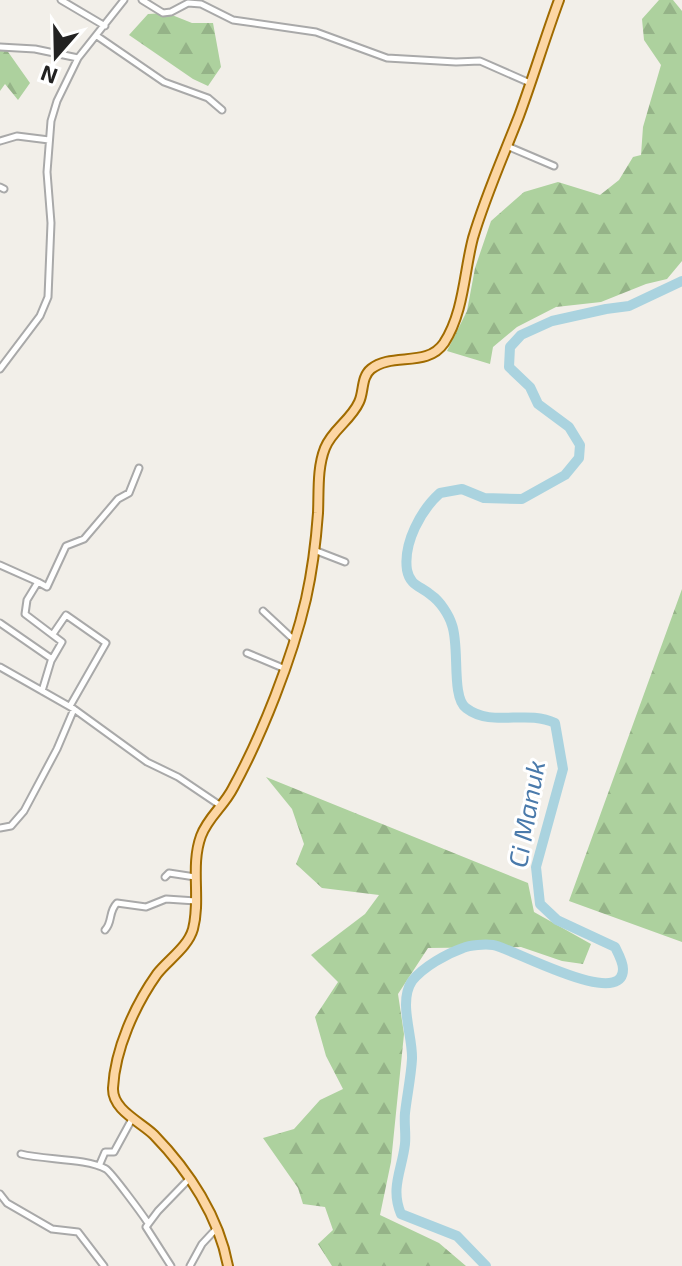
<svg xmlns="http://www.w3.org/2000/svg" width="682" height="1266" font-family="'Exo 2',sans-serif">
<defs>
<pattern id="forest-firs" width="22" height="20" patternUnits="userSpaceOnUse" patternTransform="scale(2)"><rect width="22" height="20" fill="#add19e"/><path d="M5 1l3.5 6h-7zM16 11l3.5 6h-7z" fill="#95b388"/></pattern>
</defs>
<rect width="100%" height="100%" fill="#f2efe9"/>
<path fill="url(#forest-firs)" d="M659,0h14l9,11v250l-15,18 -21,5 -45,18 -45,5 -39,20 -24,20 -3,17 -43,-13 20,-40 8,-43 16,-47 33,-29 34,-10 42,13 19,-15 14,-23 8,-2 2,-28 18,-62 -17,-25 -2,-21z
M167,13l25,10h21l8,44 -13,19 -15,-7 -64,-44 19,-21z
M0,47l6,2 24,34 -12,17 -13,-16 -5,7z
M682,589v353l-113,-41z
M266,777l262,106 6,29 57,32 -8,20 -21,-3 -41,-14 -93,1 -30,46 6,40 -13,128 -11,53 59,28 27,23h-134l-14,-22 15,-14 -8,-23 -22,-3 -5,-16 -35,-50 31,-9 26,-29 23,-11 -17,-33 -11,-39 23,-35 -27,-27 54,-41 14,-19 -57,-7 -26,-24 8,-20 -12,-35z"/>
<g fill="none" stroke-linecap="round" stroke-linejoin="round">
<path stroke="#aad3df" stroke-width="10" d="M486,1266l-29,-30 -56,-22c-11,-26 1,-44 4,-70 1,-10 -1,-21 0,-31 2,-18 6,-36 7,-54 1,-23 -14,-57 0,-78 11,-14 34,-27 51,-33 7,-3 22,-4 30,-3 17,2 130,66 130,24 0,-7 -5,-16 -8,-22l-58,-27 -17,-16 -4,-37 27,-98 -8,-46c-29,-14 -63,5 -89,-15 -15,-11 -6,-61 -14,-83 -3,-10 -12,-24 -21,-30 -10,-9 -21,-9 -24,-25 -4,-27 14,-60 33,-77l22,-4 22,9 38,1 43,-24 14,-17 1,-13 -11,-18 -31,-23 -8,-17 -21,-20 1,-20 11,-12 31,-14 54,-12 23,-3 53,-25"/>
<defs>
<path id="street" d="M61,0l44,26
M142,0l21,13 8,-1 17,-9 13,1 32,16 83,12 71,26 69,4 24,-1 50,22
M97,36l67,46 44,16 14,12
M0,47l35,2 43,9
M0,141l17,-5 32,4
M507,146l47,20
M0,187l4,2
M0,369l40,-53 8,-19 3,-74 -4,-51 4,-51 6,-20 21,-43 46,-58
M314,550l31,12
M0,565l38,17 -11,18 -2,14 37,28 -11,19 -9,30
M38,582l9,5 19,-41 18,-7 34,-40 11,-6 10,-25
M263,611l30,28
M0,623l52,36
M53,634l13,-19 40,28 -36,63
M247,653l36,15
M0,667l74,42 73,53 31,15 43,29
M0,828l11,-2 13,-15 33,-62 17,-40
M165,877l4,-4 26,4
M105,930c8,-8 3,-18 12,-27l29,4 20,-8 30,2
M21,1154c23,6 65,4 85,15 6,4 36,45 42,54
M99,1166l6,-14h9l18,-33
M0,1194l7,9 45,26 26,3 26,34
M171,1266l-25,-39 12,-16 31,-32
M190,1266l12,-22 14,-15"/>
<path id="primary" d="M228,1266c-9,-49 -39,-95 -74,-131 -13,-13 -42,-25 -41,-47 2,-39 22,-83 44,-114 11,-14 31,-27 36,-45 8,-30 -3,-63 8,-93 7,-19 23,-30 32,-48 29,-53 59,-129 73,-189 6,-27 10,-58 12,-86 1,-21 -1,-45 7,-65 7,-18 26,-28 34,-46 5,-10 2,-25 12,-33 21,-17 56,-1 73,-26 20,-31 20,-71 29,-105 12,-41 30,-81 46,-122 14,-38 26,-78 40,-116"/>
</defs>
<use href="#street" stroke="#a9a9a9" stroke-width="9"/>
<use href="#primary" stroke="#a06b00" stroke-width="12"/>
<use href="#street" stroke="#fff" stroke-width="5"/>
<use href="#primary" stroke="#fcd6a4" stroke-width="8"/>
</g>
<g text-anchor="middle" stroke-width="6" stroke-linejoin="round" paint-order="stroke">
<g font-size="26" font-style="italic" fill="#4a7aab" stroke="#fff">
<text transform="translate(527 814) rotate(-80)" y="9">Ci Manuk</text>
</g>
</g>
<g transform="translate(56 56) rotate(200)" stroke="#ffffff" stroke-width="6" paint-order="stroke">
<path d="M0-6L14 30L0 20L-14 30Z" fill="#222222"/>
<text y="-12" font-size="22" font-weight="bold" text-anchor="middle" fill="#222222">N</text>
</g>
</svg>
